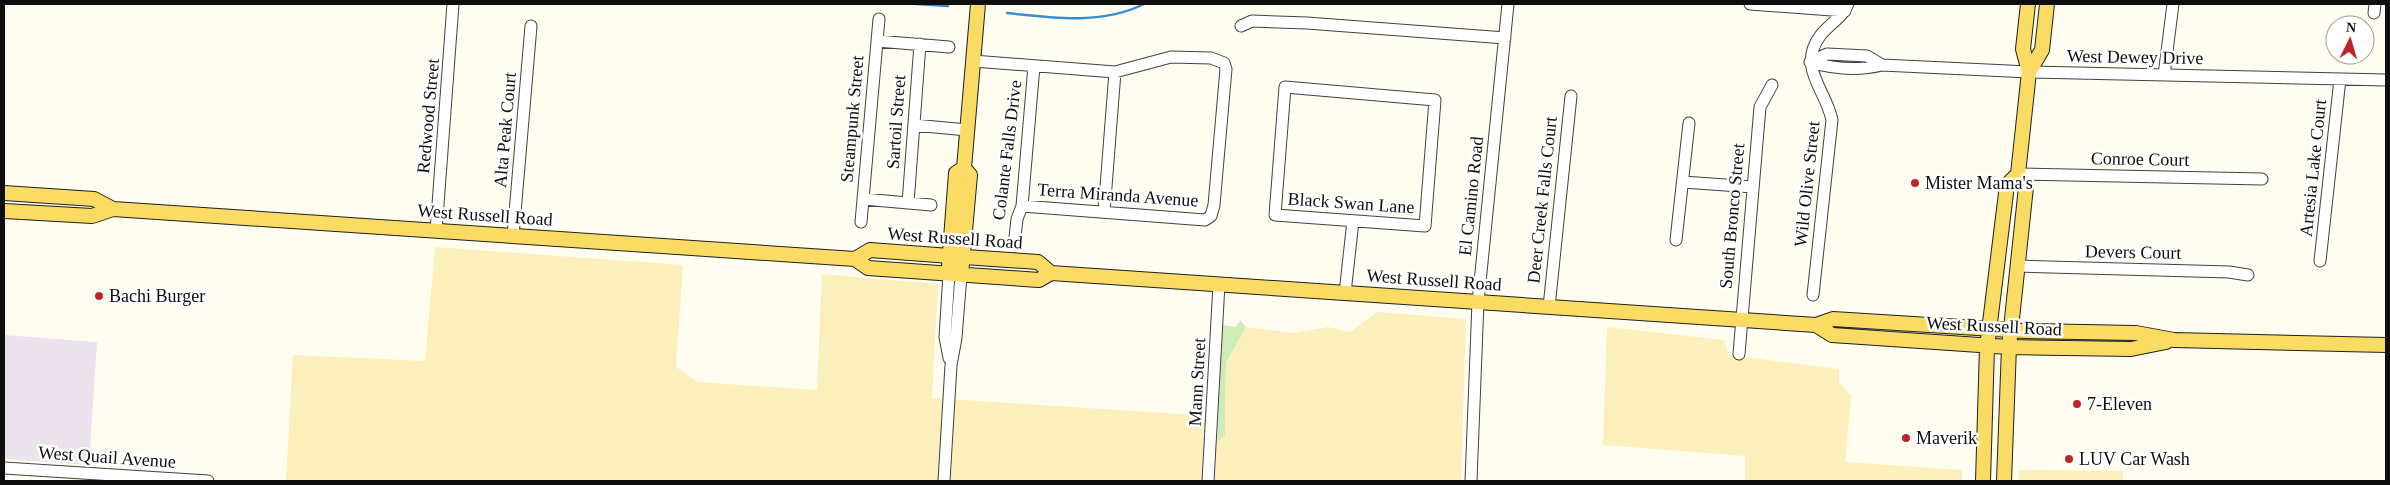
<svg xmlns="http://www.w3.org/2000/svg" width="2390" height="485" font-family="'Times New Roman',serif">
<rect width="100%" height="100%" fill="#fffdef"/>
<path fill="#ece2ed" d="M4,335l93,7 -8,123 -85,-6z"/>
<path fill="#d0eab8" d="M1240,320l6,7 -20,36 -1,73 -8,6 5,-117 14,2z"/>
<path fill="#fbf0bb" d="M435,247l248,18 -7,102 22,15 119,8 5,-116 116,10 -6,114 264,17 10,5 11,22 8,-6 1,-73 20,-36 48,6 34,-6 22,5 27,-20 89,7 -5,162h-1175l7,-126 132,6z
M1607,327l117,13 4,15 111,14v13l12,14 -6,66 117,8v11h-217v-25l-142,-11z
M2019,470l104,1v10h-105z"/>
<g fill="none" stroke-linecap="round" stroke-linejoin="round">
<path stroke="#398ccf" stroke-width="2.5" d="M916,4l32,2
M1007,13c46,5 95,12 137,-9"/>
<defs>
<path id="minor" d="M1750,4l95,7
M2374,13l1,-9
M1241,26l11,-5 55,2 198,15
M877,41l72,6
M973,61l142,11 56,-15 40,1 13,5 2,6 -12,136 -3,11 -6,4 -183,-14
M1810,62c24,7 48,9 72,3l147,7 357,8
M1810,62l17,-8 40,2 15,9
M2164,75l9,-71
M1285,87l150,13 -10,126 -150,-11z
M914,125l53,5
M2018,174l244,5
M1683,182l70,5
M863,199l68,6
M908,203l12,-159
M1104,212l11,-140
M861,222l18,-203
M436,231l17,-227
M513,236l18,-210
M1015,237l2,-18 5,-13 12,-140
M1676,240l13,-117
M2320,261l20,-182
M2017,266l212,6 19,3
M949,274l-4,63 4,21
M1345,293l8,-72
M1813,295l19,-175c-6,-30 -35,-53 -12,-84 8,-11 23,-19 28,-32
M1549,307l22,-211
M1739,354l21,-247 12,-22
M4,468l204,13
M944,481l7,-116 5,-27 5,-63
M1208,481l11,-197
M1471,481l7,-179 30,-298"/>
<path id="major" d="M2029,72l13,-22 5,-46
M4,193l90,6 19,10 742,50 13,9 171,12 12,-7 765,52 17,-6 192,12 111,2 38,7 212,5
M4,211l88,5 21,-7
M855,259l15,-9 80,6 88,6 13,11
M949,265l7,-92 8,-5
M961,275l9,-100 -6,-7 14,-164
M1816,325l16,10 177,12 122,2 35,-7
M1983,481l4,-134 20,-162 11,-11
M2004,481l5,-134 17,-160 -8,-13 11,-102 -6,-23 5,-45"/>
</defs>
<use href="#minor" stroke="#414141" stroke-width="13"/>
<use href="#major" stroke="#1f1f1f" stroke-width="16"/>
<use href="#minor" stroke="#fff" stroke-width="11"/>
<use href="#major" stroke="#fadc64" stroke-width="14"/>
</g>
<g fill="#c12424" stroke="#fff" stroke-width="2">
<circle cx="1915" cy="183" r="5"/>
<circle cx="99" cy="296" r="5"/>
<circle cx="2077" cy="404" r="5"/>
<circle cx="1906" cy="438" r="5"/>
<circle cx="2069" cy="459" r="5"/>
</g>
<g text-anchor="middle" stroke-width="5" stroke-linejoin="round" paint-order="stroke">
<g font-size="18" fill="#0e0e0e" stroke="#fff">
<text transform="translate(2135 57) rotate(1)" y="6">West Dewey Drive</text>
<text transform="translate(428 116) rotate(-85)" y="6">Redwood Street</text>
<text transform="translate(852 119) rotate(-85)" y="6">Steampunk Street</text>
<text transform="translate(896 122) rotate(-86)" y="6">Sartoil Street</text>
<text transform="translate(505 130) rotate(-85)" y="6">Alta Peak Court</text>
<text transform="translate(1007 150) rotate(-83)" y="6">Colante Falls Drive</text>
<text transform="translate(2140 159) rotate(1)" y="6">Conroe Court</text>
<text transform="translate(2313 168) rotate(-84)" y="6">Artesia Lake Court</text>
<text transform="translate(1807 184) rotate(-84)" y="6">Wild Olive Street</text>
<text transform="translate(1118 195) rotate(4)" y="6">Terra Miranda Avenue</text>
<text transform="translate(1471 196) rotate(-84)" y="6">El Camino Road</text>
<text transform="translate(1542 200) rotate(-84)" y="6">Deer Creek Falls Court</text>
<text transform="translate(1351 203) rotate(4)" y="6">Black Swan Lane</text>
<text transform="translate(485 215) rotate(4)" y="6">West Russell Road</text>
<text transform="translate(1732 216) rotate(-85)" y="6">South Bronco Street</text>
<text transform="translate(955 238) rotate(4)" y="6">West Russell Road</text>
<text transform="translate(2133 252) rotate(1)" y="6">Devers Court</text>
<text transform="translate(1434 280) rotate(4)" y="6">West Russell Road</text>
<text transform="translate(1994 326) rotate(3)" y="6">West Russell Road</text>
<text transform="translate(1197 382) rotate(-87)" y="6">Mann Street</text>
<text transform="translate(107 457) rotate(4)" y="6">West Quail Avenue</text>
</g>
<g font-size="18" fill="#0e0e0e" stroke="#fff" text-anchor="start">
<text x="1925" y="189">Mister Mama's</text>
<text x="109" y="302">Bachi Burger</text>
<text x="2087" y="410">7-Eleven</text>
<text x="1916" y="444">Maverik</text>
<text x="2079" y="465">LUV Car Wash</text>
</g>
</g>
<rect width="2390" height="485" fill="none" stroke="#0e0e0e" stroke-width="10"/>
<g transform="translate(2350 40) rotate(5)"><circle r="24" fill="#ffffff" stroke="#9f9f9f"/>
<path d="M0-4L9 19L0 12L-9 19Z" fill="#c12424"/>
<text y="-8" font-size="14" font-weight="bold" text-anchor="middle" fill="#0e0e0e">N</text>
</g>
</svg>
